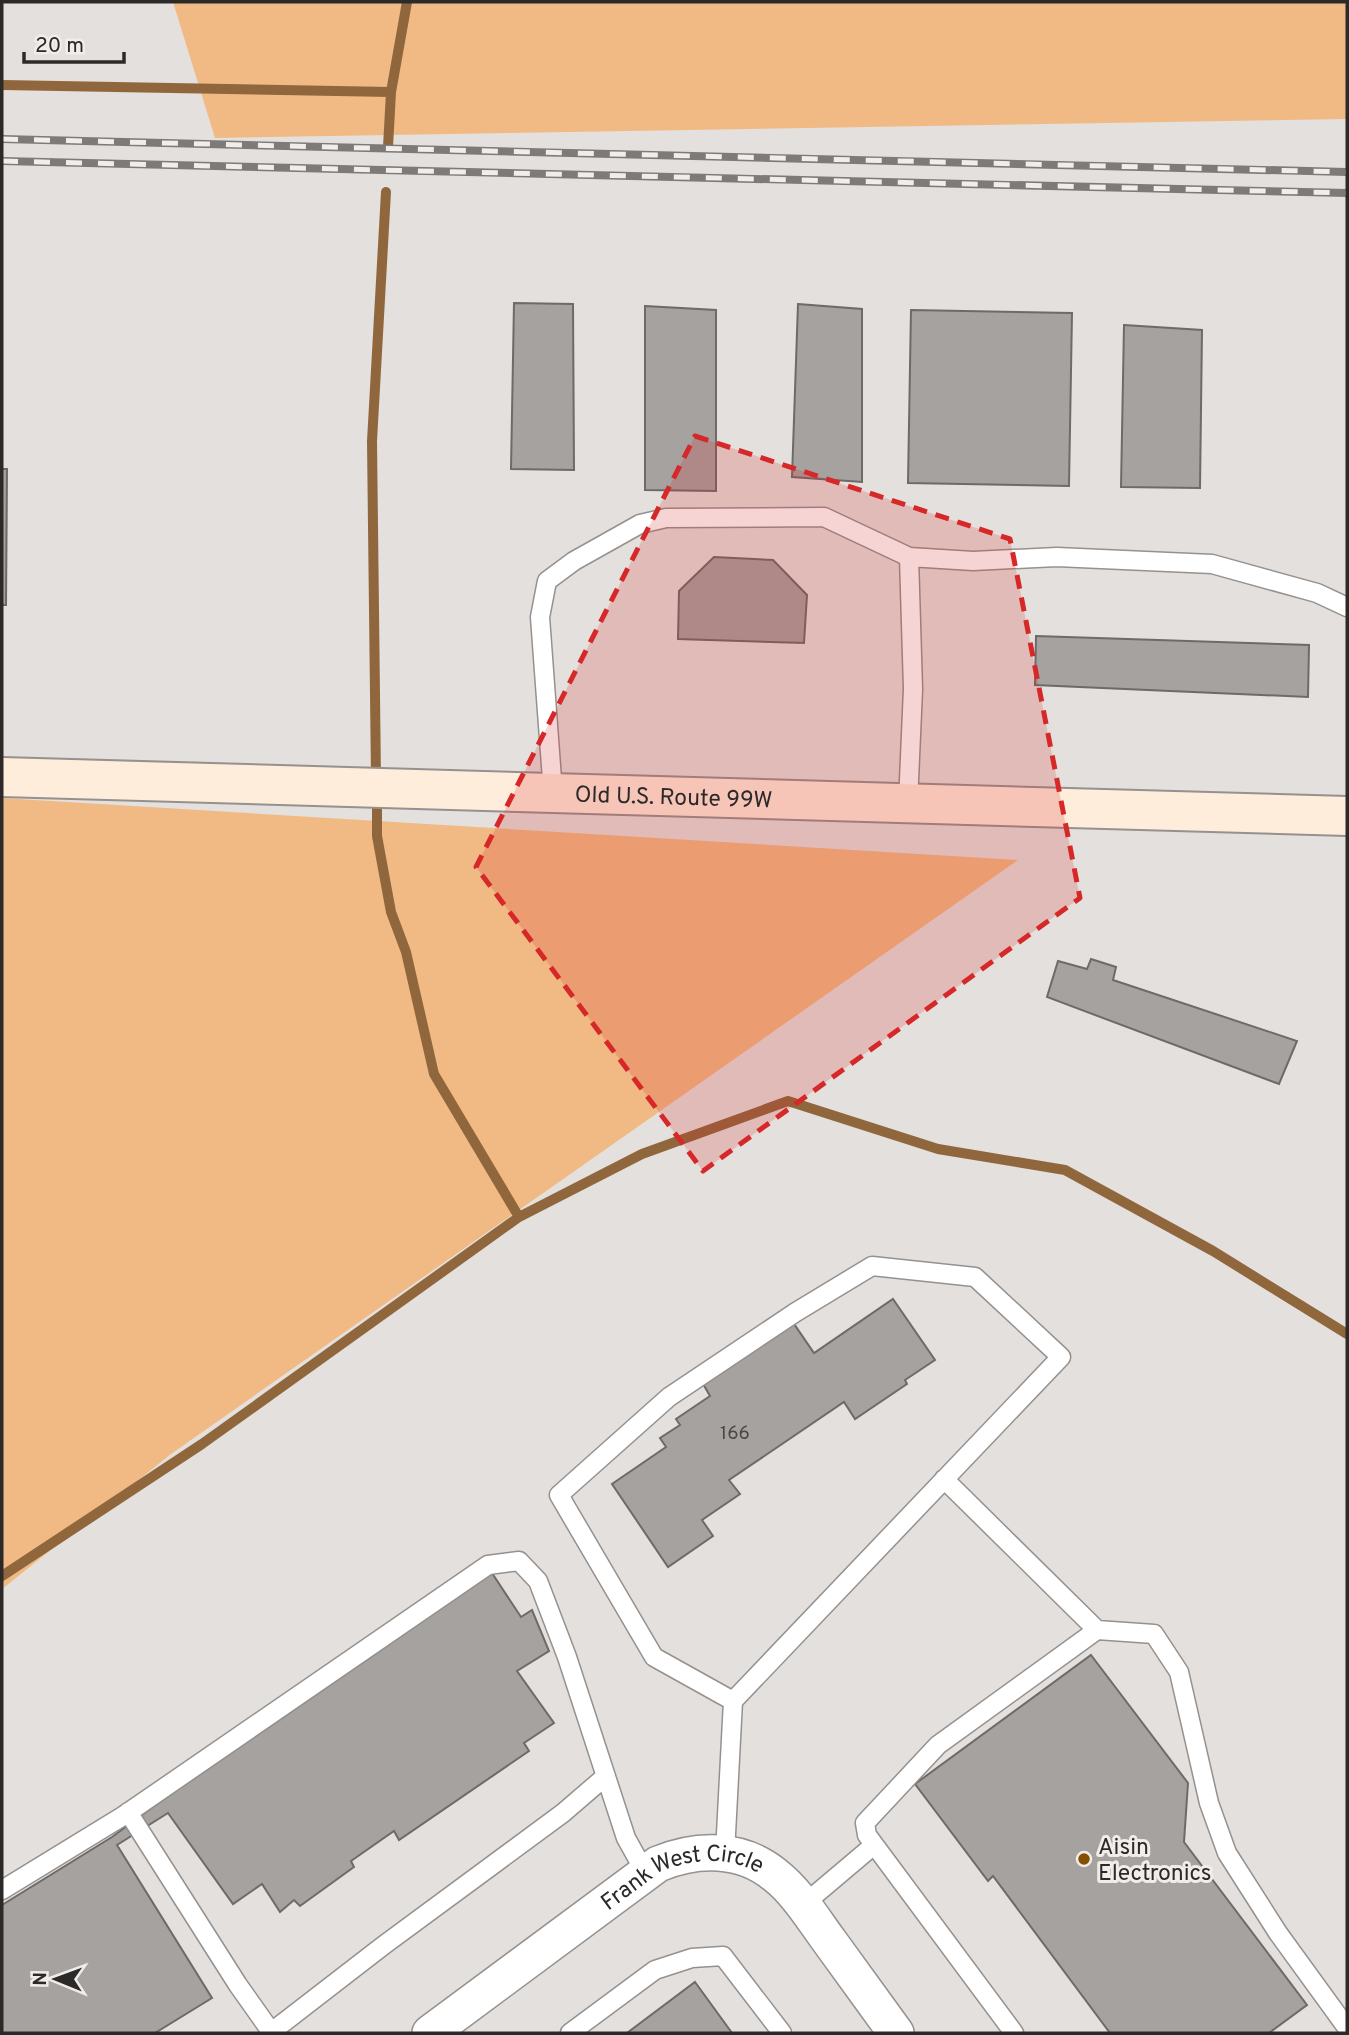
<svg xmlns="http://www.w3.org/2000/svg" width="1349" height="2035" font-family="Overpass,sans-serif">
<rect width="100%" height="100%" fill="#e4e0dd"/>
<path fill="#f1ba84" d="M173,2h1174v117l-1132,19z
M2,798l1016,62 -847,594 -169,135z"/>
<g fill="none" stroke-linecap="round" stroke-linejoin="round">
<path stroke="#90673d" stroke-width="10" d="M2,85l389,7
M388,147l3,-55 16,-90
M376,779l-4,-338 14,-249
M377,794v42l14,76 15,40 28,122 85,143
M2,1576l200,-132 317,-227 123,-63 146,-53 150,48 127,21 148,81 134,83"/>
</g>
<path fill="#a5a29f" stroke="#6d6a67" stroke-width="2" d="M514,303l59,1 1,166 -63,-1z
M798,304l64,5v173l-70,-5z
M645,306l71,4v181l-71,-1z
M911,310l161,3 -3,173 -161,-3z
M1124,325l78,5 -2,158 -79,-1z
M2,469h5l-1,136h-4z
M714,557l59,3 34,35 -3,48 -126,-4 1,-48z
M1036,636l273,9 -1,52 -273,-12z
M1091,959l25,8 -3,13 184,61 -18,43 -232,-87 11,-36 29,8z
M893,1299l42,61 -30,20 2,4 -52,35 -11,-17 -115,78 11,14 -38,26 11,16 -45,31 -56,-83 54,-37 -6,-9 20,-13 -4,-6 34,-23 -8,-14 90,-61 22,32z
M492,1573l29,44 11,-7 17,41 -32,20 37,52 -30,20 5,8 -130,89 -5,-9 -43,30 3,6 -54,39 -6,-6 -14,12 -18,-28 -29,20 -65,-91 -51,32 95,153 -57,35h-153v-128l110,-68 49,-36z
M1091,1655l97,128 -4,59 123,163 -38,28h-159l-117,-157 -5,5 -73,-97z
M695,1982l37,51h-105z"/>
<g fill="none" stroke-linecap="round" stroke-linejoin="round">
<defs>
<path id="service" d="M553,793l-13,-176 7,-36 27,-20 66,-37 26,-6 158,-1 85,40 64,4 84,-4 155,7 105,29 30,14
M908,803l5,-114 -4,-132
M944,1479l153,151 57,4 25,38 30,131 18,50 51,80 69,95
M128,1812l110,173 34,48
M725,1853l8,-152 -79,-44 -95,-162 110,-98 127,-85 76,-46 103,11 86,80 -328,344
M2,1890l121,-74 365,-251 31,-4 19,20 29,76 59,181 20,36
M803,1905l71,-60
M270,2033l114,-88 179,-132 43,-37
M570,2033l85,-63 37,-12 31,-2 59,77
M1014,2033l-147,-198 -2,-12 73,-78 159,-115"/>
<g id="minor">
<path id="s1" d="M430,2033l228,-169c39,-16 83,-17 117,11 22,17 38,44 55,67 22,30 44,61 66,91"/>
</g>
<g id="secondary">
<path id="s2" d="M2,777l1345,39"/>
</g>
</defs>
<use href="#service" stroke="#94918e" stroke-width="21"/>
<use href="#minor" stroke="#94918e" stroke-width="38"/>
<use href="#secondary" stroke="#94918e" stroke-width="42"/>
<use href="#service" stroke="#fff" stroke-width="18"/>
<use href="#minor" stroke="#fff" stroke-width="35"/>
<use href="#secondary" stroke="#ffeddb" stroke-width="38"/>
<defs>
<path id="rail" d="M2,139l1345,33
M2,161l1345,32"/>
</defs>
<use href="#rail" stroke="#7d7a78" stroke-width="8"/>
<use href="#rail" stroke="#f1edea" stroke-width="5" stroke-dasharray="16" stroke-linecap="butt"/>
</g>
<path fill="#d62828" fill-opacity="0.2" stroke="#d62828" stroke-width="5" stroke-dasharray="14 9" stroke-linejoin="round" d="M695,436l315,103 70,359 -377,273 -227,-304z"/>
<circle fill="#874f01" stroke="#f1edea" stroke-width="2.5" cx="1084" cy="1859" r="7"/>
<g text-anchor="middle" stroke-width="6" stroke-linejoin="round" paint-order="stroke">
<g font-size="19" fill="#4a4846">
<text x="735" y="1439">166</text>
</g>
<g font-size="23" fill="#2c2a29" stroke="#f1edea">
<text dy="8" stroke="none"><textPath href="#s2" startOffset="672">Old U.S. Route 99W</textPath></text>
<text dy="8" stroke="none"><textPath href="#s1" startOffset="304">Frank West Circle</textPath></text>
</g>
<g font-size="23" fill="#2c2a29" stroke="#f1edea" text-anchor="start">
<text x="1098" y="1854">Aisin<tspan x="1098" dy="26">Electronics</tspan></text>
</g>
</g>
<rect width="1349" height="2035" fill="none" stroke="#2c2a29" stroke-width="7"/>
<g transform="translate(56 1979) rotate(271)" stroke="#f1edea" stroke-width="5" paint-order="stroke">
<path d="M0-5L12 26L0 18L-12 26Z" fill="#2c2a29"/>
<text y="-10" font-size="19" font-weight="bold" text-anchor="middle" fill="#2c2a29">N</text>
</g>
<path d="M24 52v10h100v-10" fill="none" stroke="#2c2a29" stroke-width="3.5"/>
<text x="35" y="52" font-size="21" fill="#2c2a29" stroke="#f1edea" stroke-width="5" paint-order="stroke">20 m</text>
</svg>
